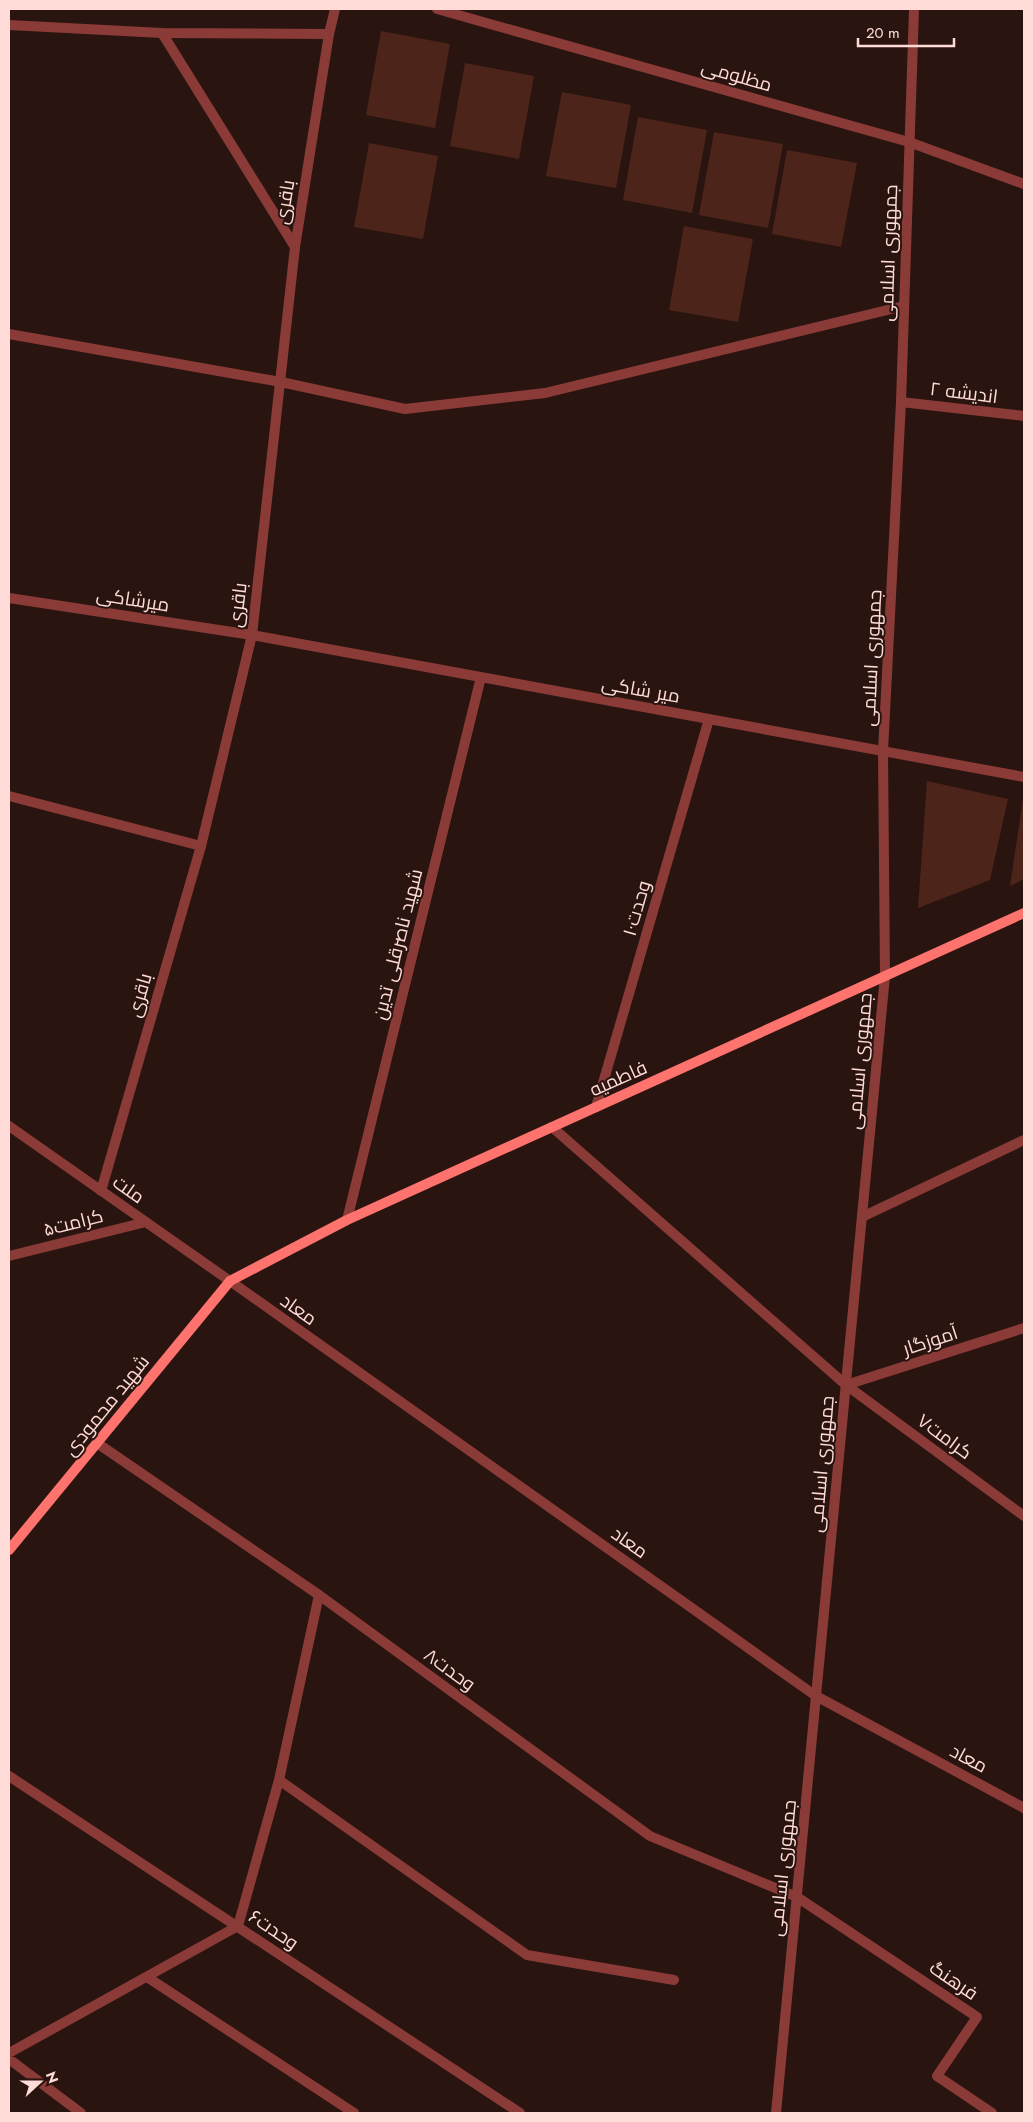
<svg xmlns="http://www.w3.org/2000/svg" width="1033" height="2122" font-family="Jost,Cairo,sans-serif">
<rect width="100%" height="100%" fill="#2a140f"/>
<path fill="#4c241a" d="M381,31l69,13 -15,84 -69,-13z
M465,63l69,13 -15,83 -69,-13z
M562,92l69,13 -15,83 -70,-12z
M638,117l69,13 -15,83 -69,-13z
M714,132l69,12 -15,84 -69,-13z
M369,143l69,13 -15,83 -69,-12z
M787,150l70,13 -16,84 -69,-13z
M684,226l69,13 -15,83 -69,-12z
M927,781l81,18 -18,81 -72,28z
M1023,799l1,80 -14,7z"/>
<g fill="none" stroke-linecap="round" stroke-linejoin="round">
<path stroke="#8b3b37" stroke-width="10" d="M162,33l133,214"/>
<path stroke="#8b3b37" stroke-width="10" d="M437,9l472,133 115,42
M9,25l153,8 167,1
M9,334l272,48 124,27 140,-16 359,-87
M901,402l123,14
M9,598l243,37 772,142
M9,796l192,50
M596,1107l113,-388
M552,1127l294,258 178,131
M862,1217l162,-77
M347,1220l134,-543
M9,1256l137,-34
M230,1281l586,415 208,112
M846,1385l178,-57
M97,1443l222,152 331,241 147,61 180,120 -40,59 55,37
M9,1776l511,337
M279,1780l248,175 147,25
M147,1977l207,136
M9,2053l229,-127 41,-146 40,-185
M9,2059l72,54"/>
<path stroke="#8b3b37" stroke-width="10" d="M9,1126l221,155
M101,1191l100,-345 51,-211 43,-388 34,-213 6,-25
M776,2113l109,-1137 -2,-225 18,-349 13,-393"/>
<path stroke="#ff736f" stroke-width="10" d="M9,1550l221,-269 117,-61 677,-307"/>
</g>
<g text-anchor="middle" stroke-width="4" stroke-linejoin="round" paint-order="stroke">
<g font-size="19" fill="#ffdcd8" stroke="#2a140f">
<text transform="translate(737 75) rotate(16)" y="7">مظلومی</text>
<text transform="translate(284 202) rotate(-81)" y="7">باقری</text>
<text transform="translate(888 253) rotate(-88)" y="7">جمهوری اسلامی</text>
<text transform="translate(964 392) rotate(7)" y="7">اندیشه ۲</text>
<text transform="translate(133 599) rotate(9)" y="7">میرشاکی</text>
<text transform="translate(237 605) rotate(-83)" y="7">باقری</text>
<text transform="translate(871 658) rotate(-87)" y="7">جمهوری اسلامی</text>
<text transform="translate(641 689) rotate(10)" y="7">میر شاکی</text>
<text transform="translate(636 908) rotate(-74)" y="7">وحدت۱۰</text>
<text transform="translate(397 944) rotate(-76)" y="7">شهید ناصرقلی تدین</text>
<text transform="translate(139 995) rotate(-74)" y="7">باقری</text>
<text transform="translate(859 1061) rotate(-85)" y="7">جمهوری اسلامی</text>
<text transform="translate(618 1078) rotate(-24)" y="7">فاطمیه</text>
<text transform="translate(129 1189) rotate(35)" y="7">ملت</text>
<text transform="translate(73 1222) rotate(-14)" y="7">کرامت۵</text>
<text transform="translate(299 1309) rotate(35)" y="7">معاد</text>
<text transform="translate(930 1340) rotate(-18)" y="7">آموزگار</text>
<text transform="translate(106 1405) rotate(-51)" y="7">شهید محمودی</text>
<text transform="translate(945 1436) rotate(36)" y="7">کرامت۷</text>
<text transform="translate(821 1464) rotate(-85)" y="7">جمهوری اسلامی</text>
<text transform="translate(630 1542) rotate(35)" y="7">معاد</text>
<text transform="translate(450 1669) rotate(36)" y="7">وحدت۸</text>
<text transform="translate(969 1758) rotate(28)" y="7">معاد</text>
<text transform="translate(782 1868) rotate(-84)" y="7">جمهوری اسلامی</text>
<text transform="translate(274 1929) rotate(34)" y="7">وحدت۶</text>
<text transform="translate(954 1980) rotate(34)" y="7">فرهنگ</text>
</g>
</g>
<rect width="1033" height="2122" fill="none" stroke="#ffdcd8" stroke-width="20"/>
<g transform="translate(40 2082) rotate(69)" stroke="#2a140f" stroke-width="4" paint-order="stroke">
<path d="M0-4L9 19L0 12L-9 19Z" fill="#ffdcd8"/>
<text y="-8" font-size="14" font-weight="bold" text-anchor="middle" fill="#ffdcd8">N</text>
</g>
<path d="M858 38v8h96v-8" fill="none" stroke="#ffdcd8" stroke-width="2.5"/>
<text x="866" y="38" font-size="15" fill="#ffdcd8" stroke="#2a140f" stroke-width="4" paint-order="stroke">20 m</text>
</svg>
